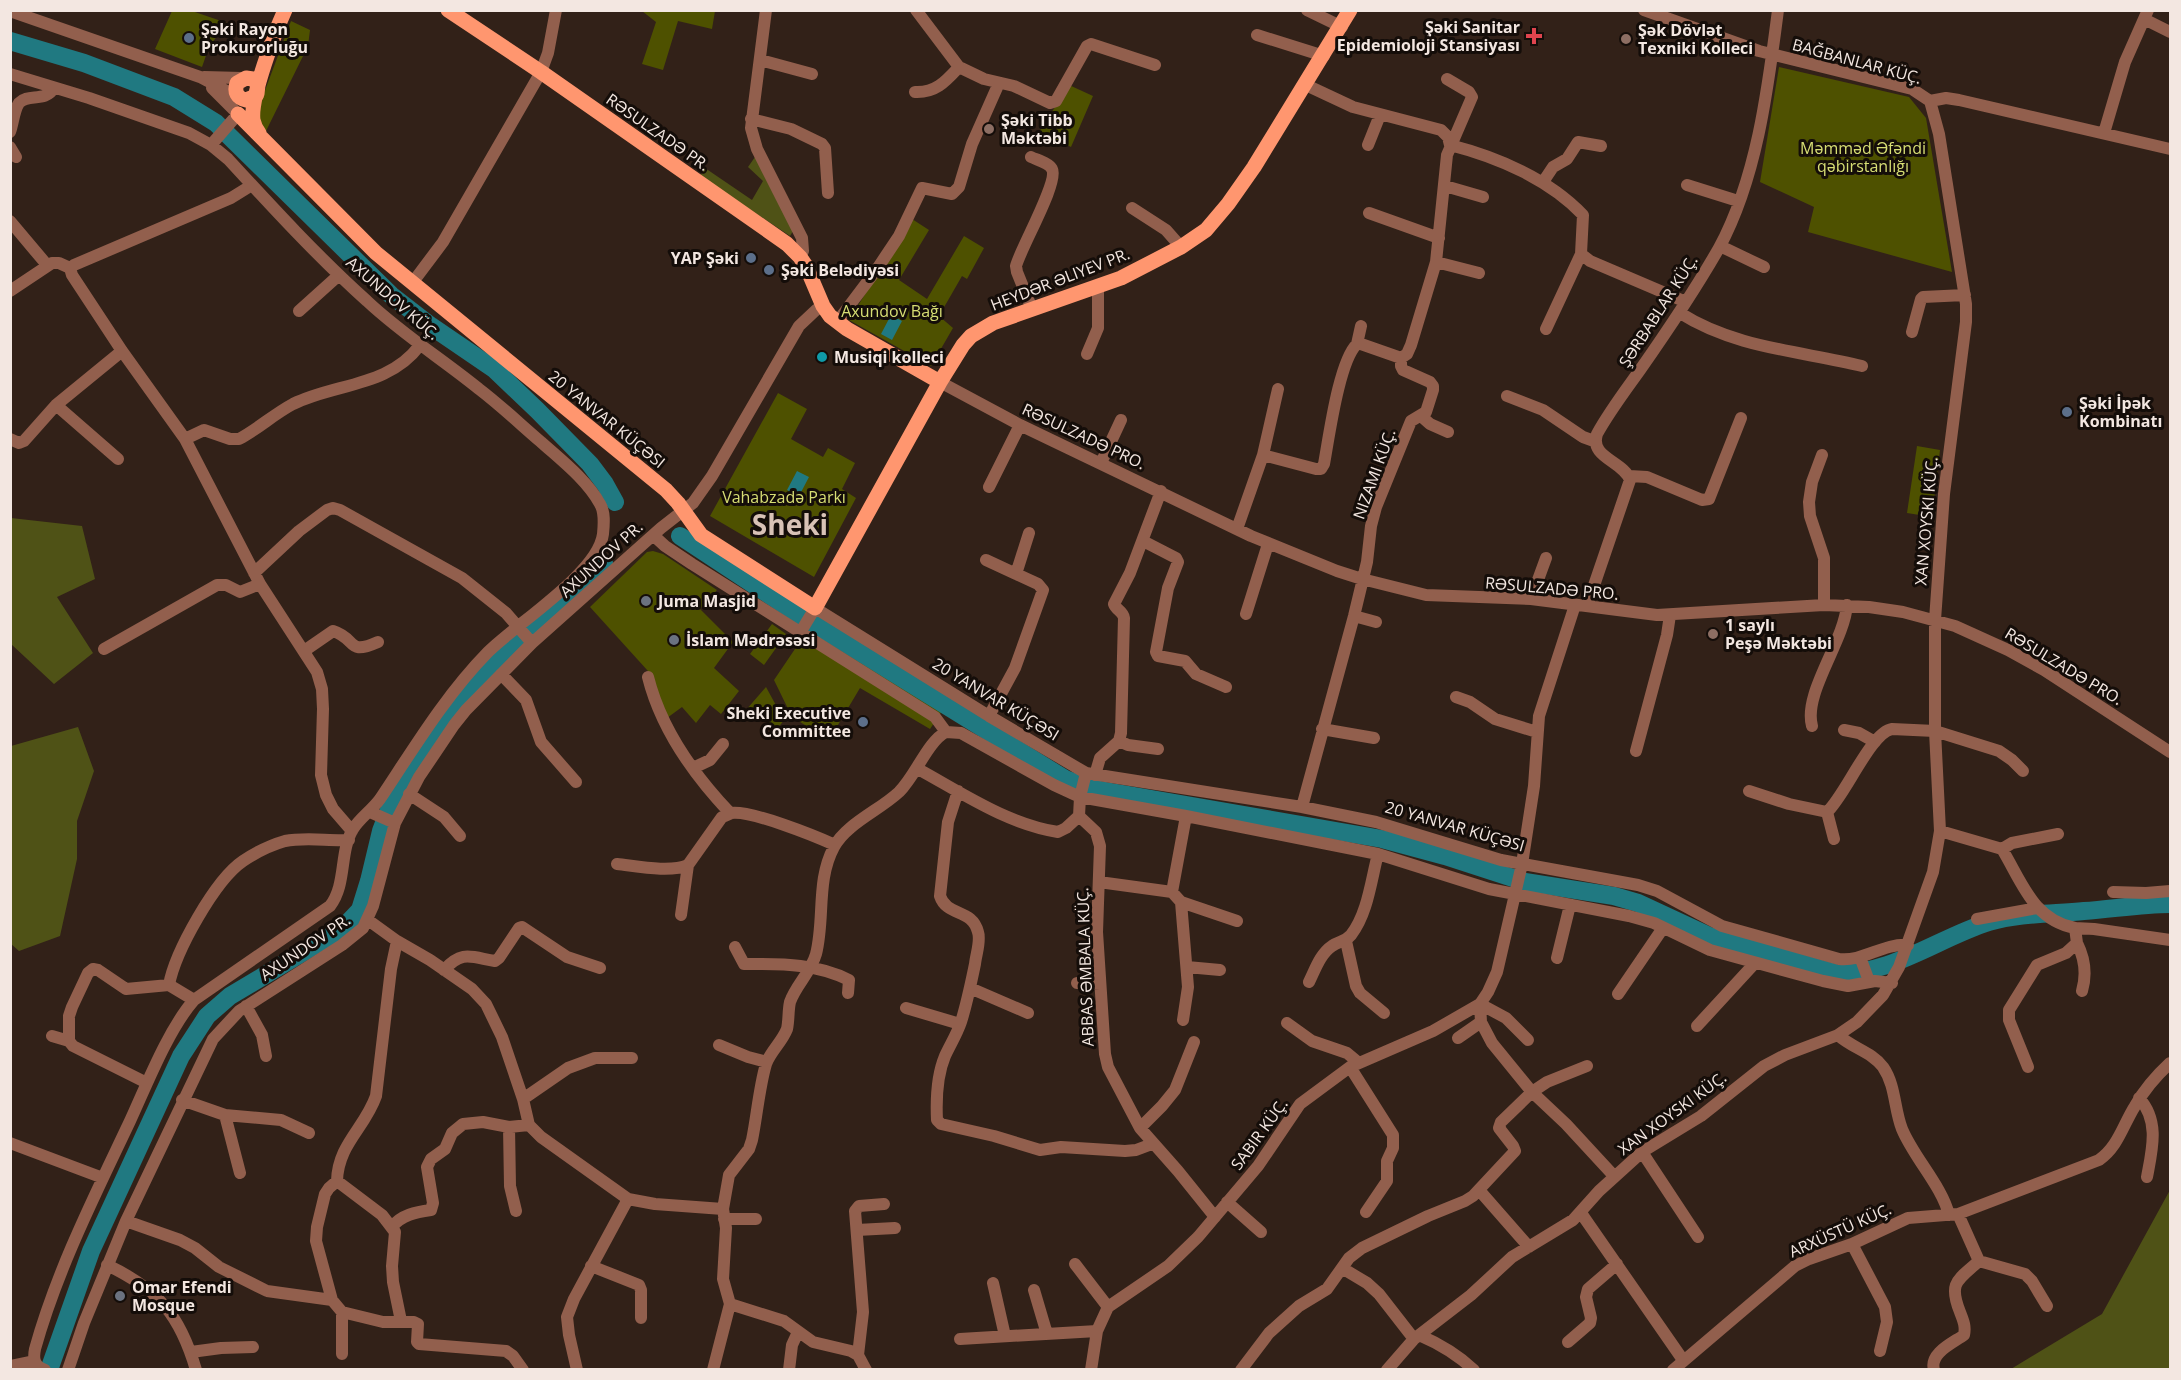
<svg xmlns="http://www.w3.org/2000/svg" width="2181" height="1380" font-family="'Open Sans',sans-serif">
<rect width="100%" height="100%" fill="#322118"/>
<path fill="#4e5100" d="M172,11h20l35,12 -18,24 -7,20 -47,-18z
M642,11h73l-3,18 -34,-8 -15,49 -21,-6 14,-42z
M291,21l19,9 -2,16 -42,85c-9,-9 -7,-19 -5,-30z
M1779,67l130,30 17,21 26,154 -144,-40 6,-25 -54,-25z
M1069,85l24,11 -22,51 -32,-15z
M912,219l17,11 -30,50 28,19 37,-63 20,12 -17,31 -5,-3 -23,40 14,12 -22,38 -82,-46z
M778,393l29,16 -16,30 32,18 5,-9 27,15 -13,26 14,9 -42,79 -104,-61z
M1917,446l23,4 -8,67 -25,-4z
M653,551l10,3 54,36 -17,19 33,33 -19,26 25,23 -18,23 -11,-9 -14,18 -14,-16 -15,11 -19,-47 -58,-64 57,-55z
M772,624l14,10 -22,31 -14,-11z
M820,630l124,78 -14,21 -70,-41 -31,52 -37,-23 -18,-37 25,-37 9,6z
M766,687l18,33 -6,8 -32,-18z"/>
<path fill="#4f5216" d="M755,157l38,74 -3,5 -90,-60 5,-8 47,32 11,-19 -15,-14z
M11,518l71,8 13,53 -38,18 36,56 -39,31 -43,-40z
M78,727l16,44 -17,50v38l-17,77 -41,15 -9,-8 1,-197z
M2170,1190v179h-159l91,-55z"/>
<path fill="#207981" d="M891,315l11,6 -10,19 -11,-6z
M797,471l12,6 -10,19 -12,-6z"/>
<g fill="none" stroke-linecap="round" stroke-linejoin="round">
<path stroke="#207981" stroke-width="18" d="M10,41l74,22 90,34 42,26 175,172 40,31 63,43 43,41 53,54 15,20 10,18
M680,536l115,76 270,167 25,9 21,4 271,47 63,17 80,26 89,14 24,7 71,33 126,37c55,3 103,-35 154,-51 30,-9 64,-8 95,-11 29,-2 58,-7 86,-7
M49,1370l42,-119 90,-195 26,-40 23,-20 112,-67 18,-19 9,-29 12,-50 11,-29 41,-67 36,-48 40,-37 73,-61 22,-26"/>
<path stroke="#925f4d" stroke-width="12" d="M766,10l-15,118 6,21 45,89 1,13 -3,6
M916,10l43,57 25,12 30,7 36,17 6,-2 31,-55 4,-2 64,21
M1307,10l35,17
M1644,10l115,41 153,38 18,12 16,-3 13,2 211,49
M10,11l190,66 42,22
M2144,19l26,13
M1257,35l67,21
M760,60l52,14
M10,74l79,24 100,35 22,12 17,14c45,49 90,98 139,142 35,33 75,58 112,88 21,16 41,35 62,53 20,18 46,38 59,62 5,8 4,20 3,30 -5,39 -86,89 -115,118 -43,44 -74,96 -108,147 -8,11 -20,19 -27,30 -14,23 -6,55 -23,77l-136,94c-26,30 -47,84 -64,121 -35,74 -73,149 -95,228 -2,10 -1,17 10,21
M204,77l38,1
M1306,85l47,22 88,23 7,7 2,8c47,12 99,34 133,70l-2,39 9,7 96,41
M915,92c21,1 31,-11 44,-25
M751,119l40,10 31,15 3,4 3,45
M10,132c3,-8 4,-22 9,-29 9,-10 26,0 35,-15
M2104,133l21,-71 23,-52
M211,145l27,-31 -26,-26
M1368,145l12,-30
M10,147l6,10
M1031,157c6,3 18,6 21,12 7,13 -31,78 -36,97l1,6 15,37
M1543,182l10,-15 14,-8 11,-17 23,4
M1687,185l51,16
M1445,186l38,11
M1132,208l34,22 15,17
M1369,213l70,25
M10,221l37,44
M1720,246l44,21
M1436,262l43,11
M70,268l2,7 50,76 63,88 75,145 57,88 5,17 1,20 -2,66 5,20 7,14 19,22
M70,268l4,-3 157,-67 21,-13
M413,282l30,-40 98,-170 7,-19 8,-43
M10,291l42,-28h7l11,5
M299,311l40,-36
M1680,313c55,35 120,38 182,53
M837,322l40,-53 22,-33 23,-48 30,6 7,-7 13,-43 27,-61
M1546,329l35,-75
M1912,332l9,-33 2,-2 42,-2
M1357,344l4,-18
M1087,354l11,-26v-41
M940,382l80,43 231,111 86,35 25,8 64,16 105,4 126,16 167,-10 45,2 34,5 52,14 53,24 36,20 126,82
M1507,396l36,14 40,27 11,4
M56,405l62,54
M1421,416l9,8 18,8
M10,439l9,4 5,-2 32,-36 66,-54
M185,439l19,-9 26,9h9c19,-10 35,-25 54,-35 43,-21 96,-17 127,-59
M1263,455l53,14h5l3,-5c5,-27 15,-103 33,-120h4l40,14
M1822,455l-10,27 -3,20 1,14 14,42v47
M1101,463l20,-43
M1629,476l18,1 55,23 7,-1 32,-81
M989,487l31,-62
M1237,529l26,-74 15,-66
M653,535l12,11 27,18 243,153 11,15
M1143,541l33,17 2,4 -10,26 -12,64 2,4 27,5 11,13 30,13
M986,560l52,24 5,6 -28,78 -26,48
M254,573l45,-42 28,-21 6,-2 7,2 122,68 44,35 26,30
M1016,574l13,-41
M1531,599l15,-41
M1587,606l43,-126c-6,-19 -41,-22 -33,-46 12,-22 28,-43 43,-64 28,-40 55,-80 79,-122 38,-70 49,-160 59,-238
M1246,614l22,-70
M1354,616l22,6
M800,633l15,-25 174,108 97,57 216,34 74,15 125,38 137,25 19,6 65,35 117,33c24,3 44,-16 69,-14
M104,649l113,-64h9l14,7 20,-8
M304,651l29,-20c25,8 13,25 45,11
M501,674l25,26 15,42 35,40
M648,677c13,52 46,98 82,136
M1456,697l14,5 25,17 42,13
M1812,726c-9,-33 32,-84 35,-121
M1322,729l52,9
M1844,730l15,3 16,9
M946,732l15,1 93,52 26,12 106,19 192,38 111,35 140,27 25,7 56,27 113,31 25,5 27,-5 17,2
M1119,741l9,4 30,4
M1636,751l31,-116 3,-20
M693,768l17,-8 13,-16
M918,769c44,24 89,55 140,63l8,-4 13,-12
M1086,773l-6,24 -1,19 17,16 4,14 -3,86 8,122 3,13 32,61 38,43 37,46
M1095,775l5,-17 19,-17 2,-8 3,-115c-1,-7 -8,-8 -10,-14l16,-31 31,-82
M958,791l-10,31 -8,74c7,21 32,12 38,36 3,9 -2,22 -3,32 -4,19 -8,39 -14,58 -4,12 -11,23 -16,34 -8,19 -9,43 -8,64l4,4 53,12 46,14 21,-3 64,4 11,-1 16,-6
M1749,791l40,13 38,8c18,-16 44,-80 65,-83l43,2 64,20 13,9 11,11
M409,794l35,23 16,19
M1302,807l52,-191 13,-54 4,-36 5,-19 35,-86 15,-9 7,-22v-4l-3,-4 -27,-12 -2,-4v-8l6,-4 4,-9 25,-83 11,-107 25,-58 -3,-5 -22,-13
M370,812l25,11
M1827,812l7,27
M1940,831l62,18c20,33 31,71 73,79l2,15 -11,10 -29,12 -28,45v10l19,47
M2002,849l10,-6 46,-9
M617,864c19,2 53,9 71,1l34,-48c1,0 8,-3 9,-4 20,-3 84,23 104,32
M1099,882l73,10
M2113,892l33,1 24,-2
M1181,902l56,19
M681,915l7,-50
M1977,919l60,-11
M368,920l29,21 33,19 42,29 14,15 16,33 21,62 6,26 12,12 87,62 27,5 68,5 3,19 -3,51 7,25 54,17 29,21 38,9 7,4 8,15
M2075,928l19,1 76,11
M1346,941l10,45 4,7 24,20
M2077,943c8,16 10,31 5,48
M735,947l9,17c36,0 72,-1 105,16l-1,13
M1860,957l9,24
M1557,958l13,-53
M1187,967l33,3
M444,970c18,-20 27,-13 51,-9l4,-3 20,-30 3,-1 45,30 33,11
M1309,982c6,-12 11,-28 23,-36 7,-5 13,-4 19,-11 17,-22 20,-55 27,-81
M1077,983l23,1
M169,985c6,-33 46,-105 74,-124 12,-8 28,-16 42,-20 20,-4 43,0 64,-1
M970,988l58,25
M1618,994l45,-66
M246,1006l16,29 4,21
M906,1008l54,16
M1183,1020l5,-33 -7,-85 -9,-10 14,-76
M1287,1023l25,18 35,12 12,10
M1697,1026l58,-63
M1838,1035c14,13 34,17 45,32 13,19 11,42 19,62 12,29 40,57 47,86
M52,1036l17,5
M1458,1038l23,-16
M1528,1040l-22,-22 -26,-14 1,18 11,21 40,49 34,32 48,52
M719,1045l29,12 19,5
M1350,1067l43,68v13l-6,13v20l-21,31
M147,1083l-74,-37 -4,-5v-25l3,-9 16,-34 5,-4 5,1 28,19 43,-4 25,15
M2139,1098c21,23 13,52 8,79
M523,1099l45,-31 27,-10h37
M182,1100l43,15 56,5 28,13
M225,1115l15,58
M509,1127l1,59 6,25
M1140,1128l22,-22 13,-16 19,-48
M10,1143l93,35
M1642,1152l56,85
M337,1181l45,34 13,17 -3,34 1,16 8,39
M1479,1190l50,57
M1227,1202l34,30
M723,1209l6,-34 20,-26 3,-9c5,-24 7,-52 14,-76 4,-12 16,-22 21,-35 2,-9 1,-18 3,-27 6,-17 21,-30 26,-48 9,-35 0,-74 18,-107 12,-23 46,-37 65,-55 17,-17 29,-51 47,-60
M1581,1213l102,147
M724,1219h32
M126,1221l54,19 15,8 24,19 48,24 65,9 10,12 41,10h31l4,2 -1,18 2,2 87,7 7,5 10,14
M392,1227c9,-12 24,-15 39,-17l2,-7 -6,-36 4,-8 14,-10 7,-16 11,-9 20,-2 26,5 20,-2
M857,1230l38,-2
M1852,1244l33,63 2,15 -7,29
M1979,1261l46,13 7,7 15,25
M1075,1264l33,43
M107,1265c51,24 73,50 89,105
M591,1266l48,19 2,5v28
M1342,1268l25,15 12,11 35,45
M993,1283l12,53
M1034,1290l13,44
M332,1300l-16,-59 1,-14 8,-33 4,-6 8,-7c1,-37 28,-53 39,-85l15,-127 6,-28
M1419,1335c21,9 38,19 55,35
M960,1339l137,-8
M1568,1342l22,-19 1,-5 -5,-21 2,-8 29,-25
M191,1352l30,-4 32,-1
M342,1354v-42
M858,1355l5,-43 -8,-101 4,-5 25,-2
M10,1366l24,-5
M68,1370l16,-47 42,-102 87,-182 26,-28 103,-66 21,-17 10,-22 22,-83 24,-46 35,-52 12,-15 66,-67 129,-115 32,-25 19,-27 87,-150 17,-16 7,-4
M577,1370l-8,-35 -2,-18 7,-18 54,-100
M713,1370l17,-66
M789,1370l3,-25 6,-13
M1091,1370l6,-39 11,-24 60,-41 30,-29 60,-71 42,-62 50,-37 83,-36 47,-27 8,-12 9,-20 25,-108 12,-78 5,-70 36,-111
M1241,1370l28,-37 30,-27 28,-17 22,-31 13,-10 66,-32 37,-15 8,-5 42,-45 -2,-5 -14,-18 2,-6 31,-30 15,-10 40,-16
M1387,1370l27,-31 57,-44 41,-38 61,-37 26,-29 43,-39 59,-36 63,-50 21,-11 53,-20 19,-13 26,-27 16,-28 34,-95 7,-41 -5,-100v-111l9,-126 22,-172v-18l-27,-170 -9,-33
M1673,1370l122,-104 14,-7 43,-15 56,-26 50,-4 141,-54c19,-13 24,-35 36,-54 9,-16 22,-31 35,-43
M1934,1370c-5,-17 19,-27 30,-35 2,-9 -1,-15 -4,-23 -12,-30 -2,-32 19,-51l-21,-47"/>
<path stroke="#ff966f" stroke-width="15" d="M448,10l93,62 246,172 13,13 6,9 17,40 7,10 17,13 93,53
M256,96l-10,4c-9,-2 -12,-8 -9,-17l9,-5 7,1 5,6 -1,9
M238,114l138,139 290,237 12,13 23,32 114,73 125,-226 23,-37 8,-9 22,-13 128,-45 60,-31 25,-17 22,-26 26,-37 96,-157
M259,133c-3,-4 -5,-8 -6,-13 -3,-22 22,-88 32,-110"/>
</g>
<path fill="#e0444e" stroke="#140d09" stroke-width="2" d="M1531 27h6v6h6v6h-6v6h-6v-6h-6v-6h6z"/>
<g fill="#5c6f8a" stroke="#140d09" stroke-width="2">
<circle cx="189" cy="38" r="6"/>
<circle cx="751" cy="258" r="6"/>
<circle cx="769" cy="270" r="6"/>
<circle cx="2067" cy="412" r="6"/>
<circle cx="863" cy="722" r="6"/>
</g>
<g fill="#8d6e63" stroke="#140d09" stroke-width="2">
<circle cx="1626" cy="39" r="6"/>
<circle cx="989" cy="129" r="6"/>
<circle cx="1713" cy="634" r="6"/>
</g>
<circle fill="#0f9aa8" stroke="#140d09" stroke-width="2" cx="822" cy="357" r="6"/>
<g fill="#6b7280" stroke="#140d09" stroke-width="2">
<circle cx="646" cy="601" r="6"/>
<circle cx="674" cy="640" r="6"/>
<circle cx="120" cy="1296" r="6"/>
</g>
<g text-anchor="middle" stroke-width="6" stroke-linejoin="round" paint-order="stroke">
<g font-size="16" font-weight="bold" fill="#f3e7e1" stroke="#140d09" text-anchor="start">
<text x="1520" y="33" text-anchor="end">Şəki Sanitar<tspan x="1520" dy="18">Epidemioloji Stansiyası</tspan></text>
<text x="201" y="35">Şəki Rayon<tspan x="201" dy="18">Prokurorluğu</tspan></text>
<text x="1638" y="36">Şək Dövlət<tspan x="1638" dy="18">Texniki Kolleci</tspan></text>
<text x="1001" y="126">Şəki Tibb<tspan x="1001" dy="18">Məktəbi</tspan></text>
<text x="739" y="264" text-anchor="end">YAP Şəki</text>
<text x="781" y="276">Şəki Belədiyəsi</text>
<text x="834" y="363">Musiqi kolleci</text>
<text x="2079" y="409">Şəki İpək<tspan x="2079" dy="18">Kombinatı</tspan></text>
<text x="658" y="607">Juma Masjid</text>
<text x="1725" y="631">1 saylı<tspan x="1725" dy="18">Peşə Məktəbi</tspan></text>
<text x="686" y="646">İslam Mədrəsəsi</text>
<text x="851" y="719" text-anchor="end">Sheki Executive<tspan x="851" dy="18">Committee</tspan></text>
<text x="132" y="1293">Omar Efendi<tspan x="132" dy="18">Mosque</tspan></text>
</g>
<g font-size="16" fill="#f3e7e1" stroke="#140d09">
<text transform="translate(1857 61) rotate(15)" y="6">BAĞBANLAR KÜÇ.</text>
<text transform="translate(658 132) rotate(35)" y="6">RƏSULZADƏ PR.</text>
<text transform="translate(1060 279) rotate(-21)" y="6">HEYDƏR ƏLIYEV PR.</text>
<text transform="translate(393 298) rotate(41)" y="6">AXUNDOV KÜÇ.</text>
<text transform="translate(1658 311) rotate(-57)" y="6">ŞƏRBABLAR KÜÇ.</text>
<text transform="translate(607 419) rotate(39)" y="6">20 YANVAR KÜÇƏSI</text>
<text transform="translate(1084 436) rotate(25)" y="6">RƏSULZADƏ PRO.</text>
<text transform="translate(1374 474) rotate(-70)" y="6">NIZAMI KÜÇ.</text>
<text transform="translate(1926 521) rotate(-85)" y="6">XAN XOYSKI KÜÇ.</text>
<text transform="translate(601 559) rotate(-42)" y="6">AXUNDOV PR.</text>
<text transform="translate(1552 588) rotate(5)" y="6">RƏSULZADƏ PRO.</text>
<text transform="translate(2064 666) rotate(31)" y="6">RƏSULZADƏ PRO.</text>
<text transform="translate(996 699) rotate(31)" y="6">20 YANVAR KÜÇƏSI</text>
<text transform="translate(1455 826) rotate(16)" y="6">20 YANVAR KÜÇƏSI</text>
<text transform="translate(305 947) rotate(-34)" y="6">AXUNDOV PR.</text>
<text transform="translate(1085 967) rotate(-92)" y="6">ABBAS ƏMBALA KÜÇ.</text>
<text transform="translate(1672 1113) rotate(-36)" y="6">XAN XOYSKI KÜÇ.</text>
<text transform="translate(1259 1134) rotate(-54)" y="6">SABIR KÜÇ.</text>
<text transform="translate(1840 1230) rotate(-24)" y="6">ARXÜSTÜ KÜÇ.</text>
</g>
<g font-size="16" fill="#d7de74" stroke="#140d09">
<text x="1863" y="154">Məmməd Əfəndi<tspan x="1863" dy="18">qəbirstanlığı</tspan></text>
<text x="892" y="317">Axundov Bağı</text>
<text x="784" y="503">Vahabzadə Parkı</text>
</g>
<g font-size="28" font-weight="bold" fill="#d8c2b6" stroke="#140d09">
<text x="790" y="535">Sheki</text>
</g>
</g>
<rect width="2181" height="1380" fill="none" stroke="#f3e7e1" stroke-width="24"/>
</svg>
